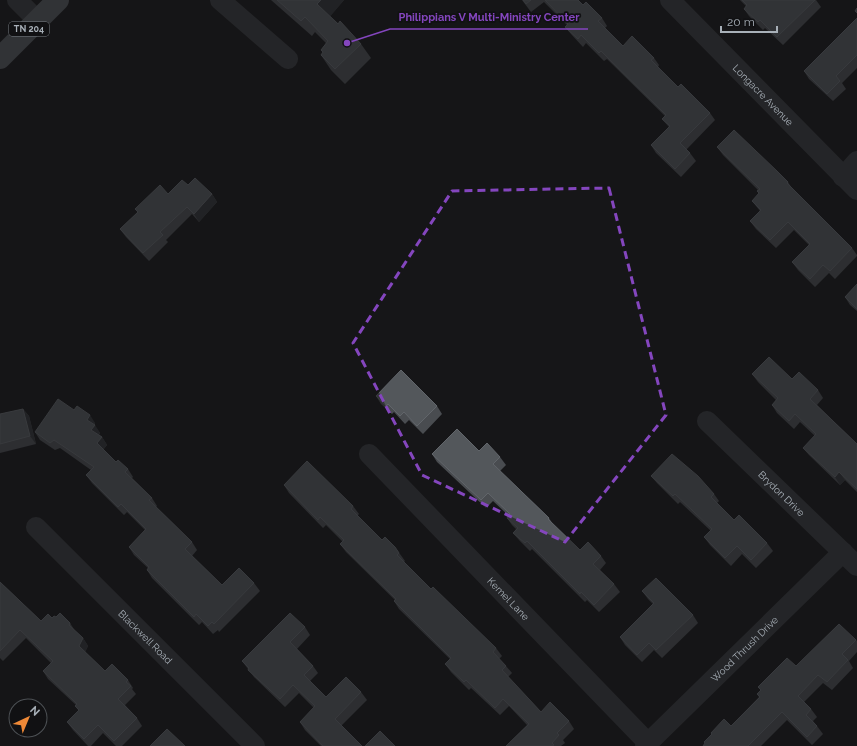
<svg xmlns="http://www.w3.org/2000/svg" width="857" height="746" font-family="Raleway,sans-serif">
<rect width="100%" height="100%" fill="#161618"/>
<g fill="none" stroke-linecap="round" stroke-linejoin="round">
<g stroke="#37393d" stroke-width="20">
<path d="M17,0l20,20"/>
<path d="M220,0l68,59"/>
<path id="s1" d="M670,0l187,190"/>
<path d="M843,177l14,-16"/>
<path id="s2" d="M707,421l150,145"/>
<path id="s3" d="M369,454l279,289"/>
<path id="s4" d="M36,527l219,219"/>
<path id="s5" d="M645,746l198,-194"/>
</g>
<path stroke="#53575c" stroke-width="22" d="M0,58l58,-58"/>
</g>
<path fill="#494c50" d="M271,0h73l-14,16 31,28 10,14 -26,26 -14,-14 -10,-15 2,-2 -2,-3 5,-7 -11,-11 -3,4z
M522,0h56l5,5 19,13 5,8 -2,2 18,18 31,12 5,7 -1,2 20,20 32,26 5,7 -29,30 4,3 6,8 -15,16 -25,-24 -5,-8 18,-18 -7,-8 3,-3 -58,-57 -3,2 -18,-18 -3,4 -12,-13 -6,-7 2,-2 -23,-23 -13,10z
M740,0h76l5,7 -38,38 -18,-17 -2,2 -14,-14 -5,-7 2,-3z
M857,18v50l-15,15 4,6 -13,12 -24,-22 -5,-8z
M717,147l71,35 5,8 59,58 5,7v1l-22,23 -6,-6 -14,14 -17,-17 -6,-8 17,-17 -15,-15 -18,18 -20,-19 -6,-8 10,-10 -8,-10 7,-7 -2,-3 1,-1 -35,-35z
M168,194h44l5,8 -18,20 -7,-8 -26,26 2,2 -19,19 -23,-24 -6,-8 18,-17 -3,-3z
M857,284v27l-7,-6 -5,-8z
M752,374l40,5 26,11 5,8 -6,7 40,39v48l-12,-12 -5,5 -31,-30 -6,-7 12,-12 -15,-14 -6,7 -17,-16 -5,-8 4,-5 -18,-18z
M376,396l61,10 5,8 -19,20 -14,-14 -4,4 -11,-12 -2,2 -11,-10z
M23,409l6,7 7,28 -36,9v-39z
M74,410l21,13 -1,2 6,8 -1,2 3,2 5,8 -4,5 13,12 12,7 5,8 -1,1 20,20 5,8 -1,1 36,35 5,8 -5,6 30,29 32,-2 6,8 -41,41 -1,-2 -5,4 -11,-12 -3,3 -47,-47 -5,-8 1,-2 -14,-13 -5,-8 16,-17 -18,-18 -3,3 -32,-32 -6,-8 5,-5 -31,-22 -5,2 -15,-10 -5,-8z
M479,451l21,6 6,8 -6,6 49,47 5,8 26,24 21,6 5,7 -6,7 14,14 6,8 -21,20 -12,-12 -2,2 -53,-53 -2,2 -11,-11 -6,-7 3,-4 -4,-4 -5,-7 2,-2 -16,-15 -7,7 -49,-46 -5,-8z
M651,476l63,18 5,7 -2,2 17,17 33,23 6,8 -17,17 -14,-14 -11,12 -21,-21 -6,-8 7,-6 -31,-29 -2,2 -21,-21z
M284,485l69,21 6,8 -2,2 25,24 13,7 10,14 -1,1 27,27 65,59 6,8 -3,3 7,7 6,7 -4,4 33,35 28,9 5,8 -11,11 2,3 -4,3h-55l21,-21 -18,-19 -9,9 -29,-27 -2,2 -18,-18 -6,-8 5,-5 -51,-50 -5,-8 1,-1 -49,-48 -6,-8 3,-2 -17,-17 -3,3 -34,-35z
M0,582l41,39 11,-3 4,-1 14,6 5,8 8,7 5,8 -3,6 20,19 23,9 5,8 -1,1 4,5 -11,11 12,13 5,8 -20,20h-6l-13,-13 -12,13h-3l-15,-16 -6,-8 12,-11 -4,-5 1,-1 -28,-26 -5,-8 8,-8 -25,-25 -23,23 -3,-3z
M642,591l51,24 5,8 -36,35 -8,-8 -12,12 -17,-17 -5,-8 33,-33 -5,-5z
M305,627l5,8 -13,14 16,17 5,7 -8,8 16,16 35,-5 6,8 -26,26 21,20h-41l-16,-16 -5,-8 14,-14 -15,-15 -14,14 -31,-30 -12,-16z
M856,640l1,1v11l-8,9 4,7 -21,22 -9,-7 -19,19 7,7 6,8 -4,4 4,5 6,8 -11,11 -25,-25 -26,26h-58l2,-2 -1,-2 27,-16 28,-29 -2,-3 4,-4 -3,-3 38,-21z"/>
<path fill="#303235" d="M321,0h23l-16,19 -11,-15z
M212,194l5,8 -18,20 -5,-8z
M23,409l6,7 7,28 -6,-8z
M90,415l5,8 -3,4 -5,-7z
M95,425l5,8 -3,5 -6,-8z
M102,437l5,8 -5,6 -5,-8z
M839,472l6,8 -5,5 -5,-8z
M83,638l5,8 -4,8 -5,-8z"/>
<path fill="#53575b" stroke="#61656a" d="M277,0h44l-4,4 21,20 2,-3 21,23 -26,25 -14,-14 2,-3 -2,-2 7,-9 -23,-24 -4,4z
M523,0h8l-5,4z
M545,0h33l5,5 3,-3 16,16 -4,3 25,25 9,-10 22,22 -3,2 27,27 3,-3 29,29 -30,30 10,10 -15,16 -24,-24 19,-19 -8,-7 4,-4 -65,-64 -2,2 -18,-18 -3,4 -13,-12 3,-3z
M742,0h73l-38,37 -17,-17 -2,2 -14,-13 3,-4z
M857,8v5l-2,-2z
M857,18v37l-21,21 4,5 -13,13 -23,-23z
M734,130l43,41 11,11 -1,1 65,65 -22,23 -7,-6 -13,14 -18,-17 18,-18 -22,-22 -18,18 -20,-19 11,-11 -9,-9 7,-8 -2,-2 3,-2 -43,-42z
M195,178l17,16 -18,20 -7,-7 -27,25 3,3 -20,18 -23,-24 18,-17 -3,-3 25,-24 8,9 14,-14 6,5z
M857,284v25l-12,-12z
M769,357l23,22 7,-7 19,18 -8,9 47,45v45l-18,-17 -4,5 -32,-29 13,-14 -21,-20 -6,7 -17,-16 6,-7 -26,-24z
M401,370l36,36 -20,20 -13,-14 -4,4 -12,-12 -2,2 -10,-10z
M58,399l16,11 3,-4 13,9 -3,5 8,5 -4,5 11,7 -5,6 19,19 2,-2 10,9 -3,3 27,26 -3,2 43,42 -7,7 37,36 17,-17 15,15 -40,41 -2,-2 -4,4 -12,-12 -2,3 -47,-47 2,-3 -20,-20 17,-18 -25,-25 -3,3 -32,-32 8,-8 -40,-27 -4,3 -15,-11z
M23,409l7,27 -30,8v-30z
M457,429l22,22 8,-8 13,14 -7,7 56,54 -1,1 32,31 8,-8 13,14 -8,8 21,20 -20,21 -13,-13 -1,2 -53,-53 -2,2 -12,-10 5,-5 -11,-10 3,-4 -22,-21 -7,7 -49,-46z
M672,454l26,22 16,18 -3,3 23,23 5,-5 28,28 -16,17 -14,-14 -12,12 -21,-21 8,-8 -37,-35 -2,2 -22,-20z
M307,461l46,45 -2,3 31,31 3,-3 10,10 4,6 -2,2 34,34 2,-2 63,61 -3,4 13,14 -4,4 39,42 9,-10 19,19 -12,12 2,2 -7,8 2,2 -2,1h-46l23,-22 -26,-25 -8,9 -29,-28 -2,2 -19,-18 6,-6 -57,-57 2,-2 -56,-55 4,-4 -24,-23 -2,3 -34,-35z
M656,578l37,37 -37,35 -7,-7 -12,12 -17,-18 34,-34 -12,-12z
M0,582l41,39 7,-7 4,4 2,-2 2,1 4,-4 10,10 -1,2 14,13 -4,8 26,25 7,-7 16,16 -2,2 5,4 -13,13 19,19 -23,23 -16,-16 -14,14 -17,-17 12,-12 -4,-4 2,-2 -34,-33 10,-10 -33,-31 -20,21z
M290,613l15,14 -15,15 23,24 -9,9 22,22 20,-20 15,15 -26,27 27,27h-39l-23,-24 15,-16 -22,-21 -13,14 -32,-29 1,-2 -7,-7z
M839,624l17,16 -14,14 6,6 -21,22 -9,-7 -20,21 13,13 -5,6 11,11 -10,11 -25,-25 -34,34h-45l2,-3 -1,-1 8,-8 -1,-1 13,-14 7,7 29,-29 -3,-3 4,-4 -3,-3 29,-29 9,8z
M167,729l18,17h-35z
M380,731l15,15h-30z"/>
<path d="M0 0H857V746H0ZM609,188l57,227 -101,127 -143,-67 -69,-132 99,-152z" fill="#161618" fill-opacity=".55" fill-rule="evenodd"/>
<path fill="none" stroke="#8446be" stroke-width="3" stroke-dasharray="8 5" stroke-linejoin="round" d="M609,188l57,227 -101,127 -143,-67 -69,-132 99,-152z"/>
<g text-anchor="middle" stroke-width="3.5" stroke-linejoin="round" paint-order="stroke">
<rect fill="#111113" stroke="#7b8086" stroke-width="1" x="9" y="22" width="40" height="14" rx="3"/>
<g font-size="9" font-weight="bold" fill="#a8b0b8">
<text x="29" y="32">TN 204</text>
</g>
<g font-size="10" fill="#a8b0b8" stroke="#111113">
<text dy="4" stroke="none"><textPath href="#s1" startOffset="133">Longacre Avenue</textPath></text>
<text dy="4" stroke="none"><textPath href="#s2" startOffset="104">Brydon Drive</textPath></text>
<text dy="4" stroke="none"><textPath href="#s3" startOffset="201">Kemel Lane</textPath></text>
<text dy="4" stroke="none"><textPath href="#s4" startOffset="155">Blackwell Road</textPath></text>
<text dy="4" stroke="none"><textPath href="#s5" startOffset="139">Wood Thrush Drive</textPath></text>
</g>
</g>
<path fill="none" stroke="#8446be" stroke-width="1.5" d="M347 43L390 29H588"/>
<circle fill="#8446be" stroke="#111113" stroke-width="1.5" cx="347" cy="43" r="4"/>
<g font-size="11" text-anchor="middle" font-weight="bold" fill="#8446be" stroke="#111113" stroke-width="3.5" stroke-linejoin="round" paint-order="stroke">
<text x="489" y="21">Philippians V Multi-Ministry Center</text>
</g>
<g transform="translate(28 718) rotate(44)"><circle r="19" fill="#111113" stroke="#4d5155"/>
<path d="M0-3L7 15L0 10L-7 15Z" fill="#ef8937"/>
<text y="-6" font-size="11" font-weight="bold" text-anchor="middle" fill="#a8b0b8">N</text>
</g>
<path d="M721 26v6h56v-6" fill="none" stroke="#a8b0b8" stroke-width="2"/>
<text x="727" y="26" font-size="12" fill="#a8b0b8" stroke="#111113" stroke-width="3" paint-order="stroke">20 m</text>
</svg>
